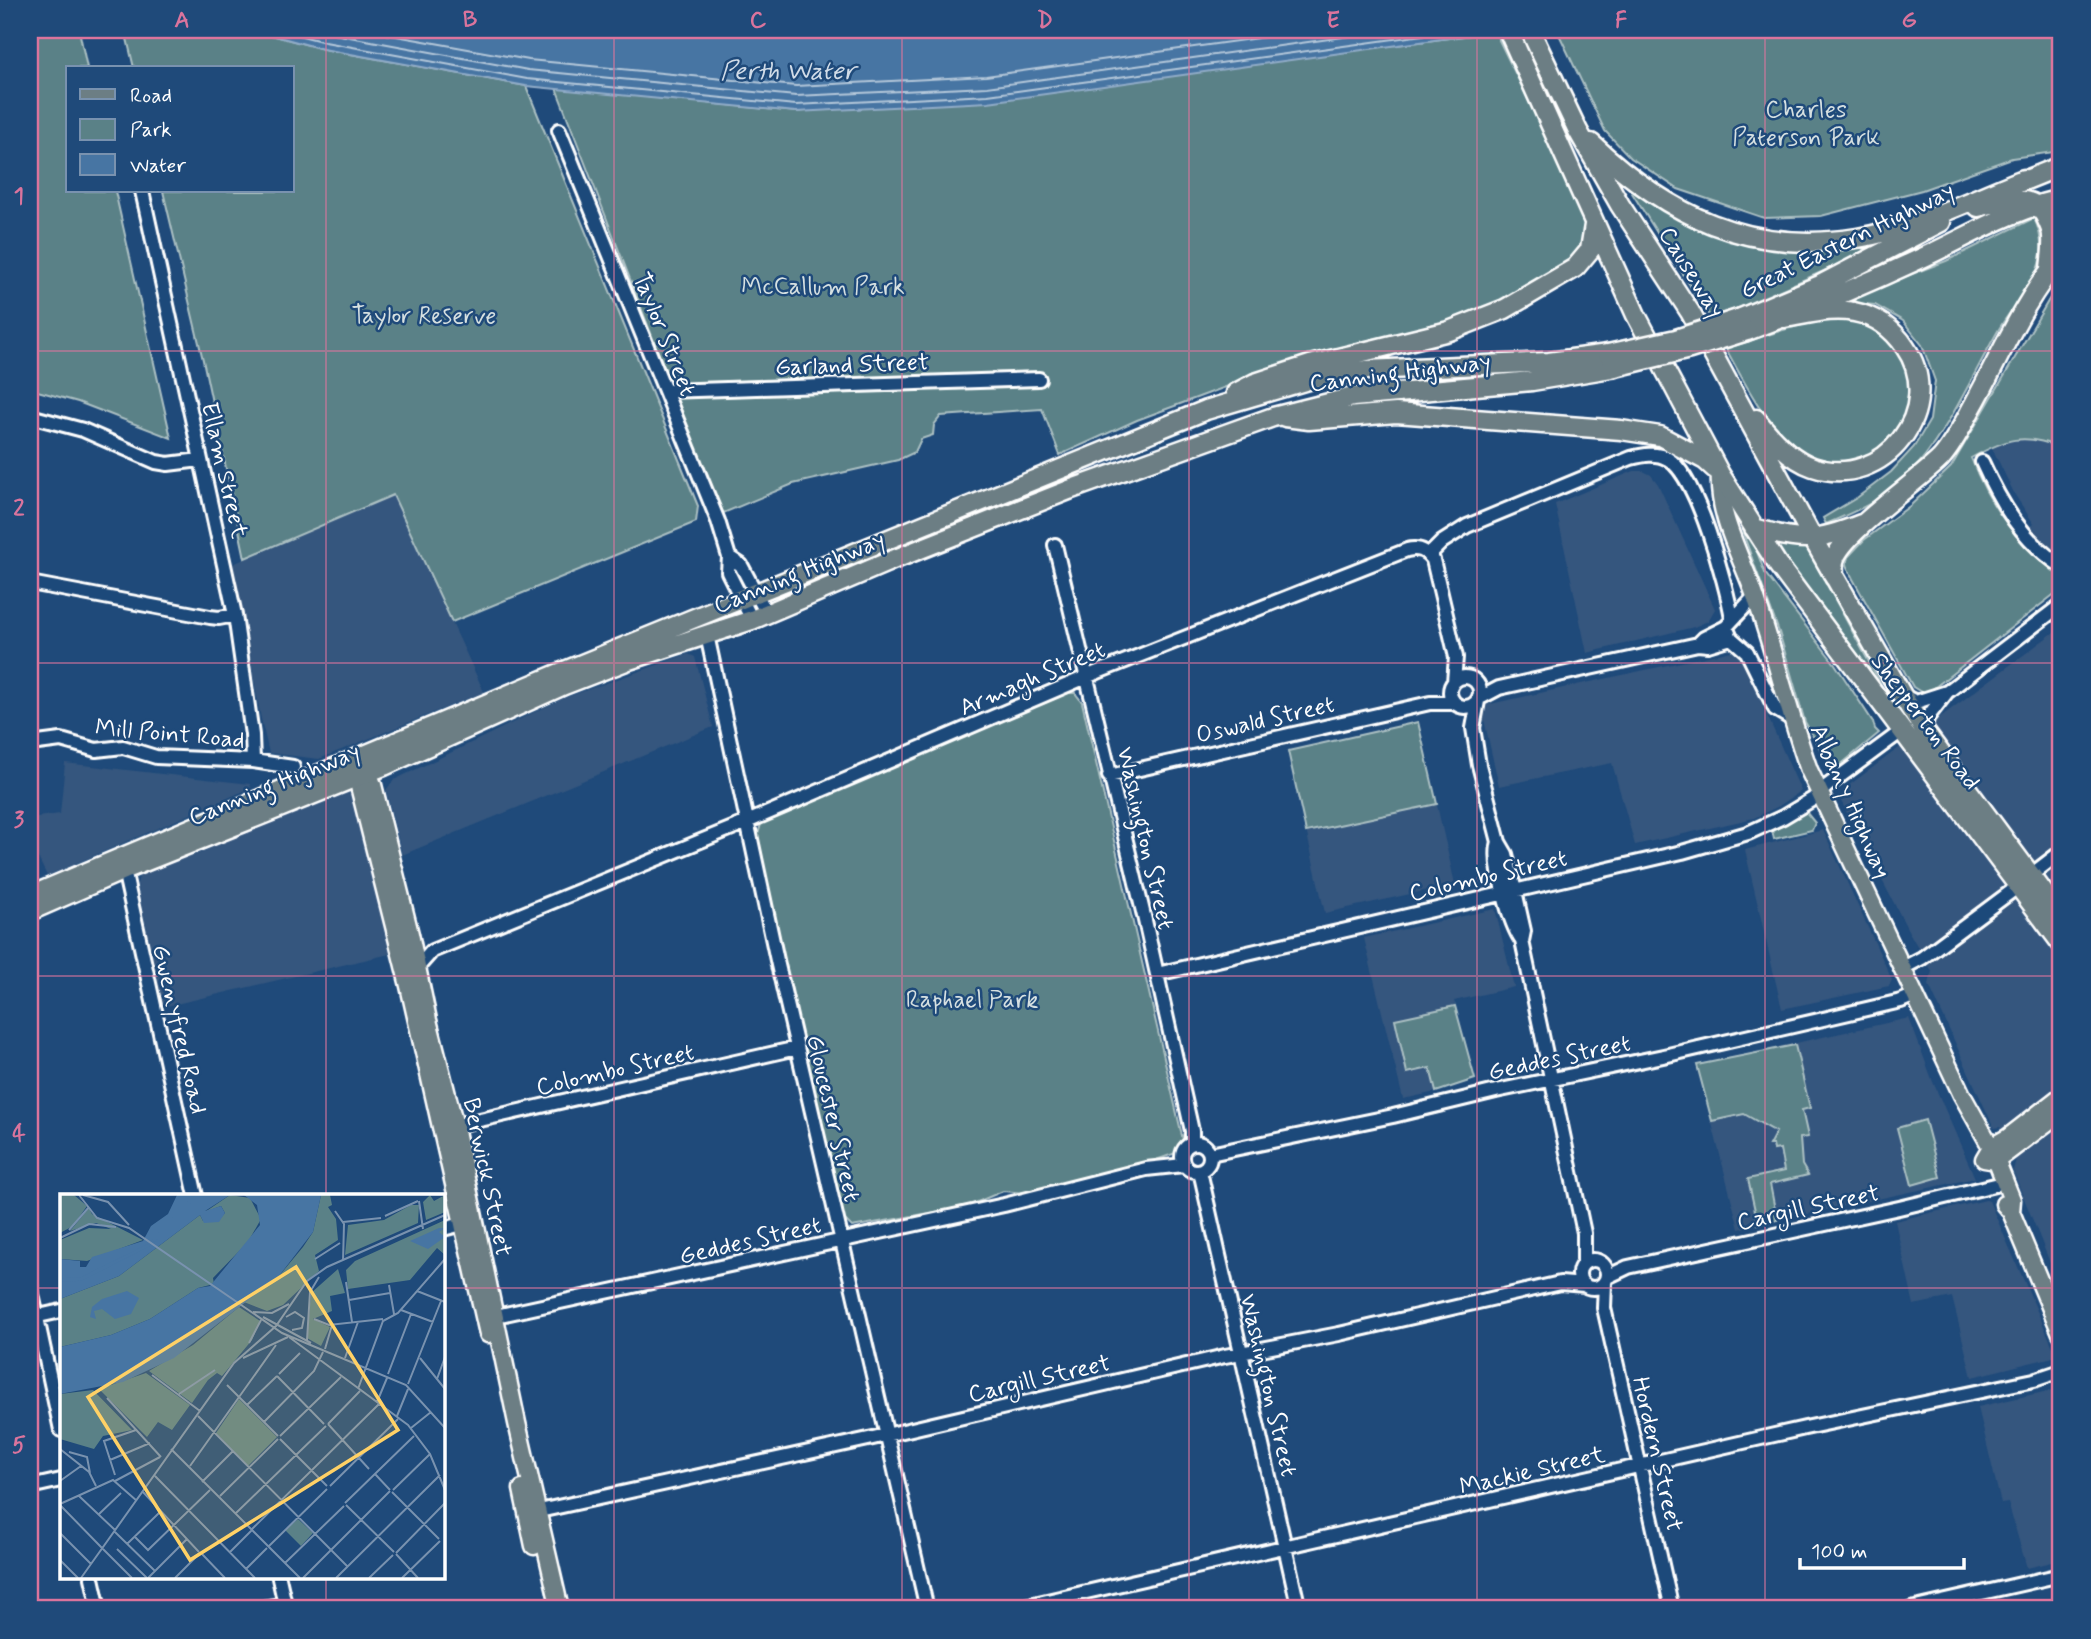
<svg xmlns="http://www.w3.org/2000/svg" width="2091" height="1639" font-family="Mynerve,sans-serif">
<rect width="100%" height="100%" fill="#1f4a7a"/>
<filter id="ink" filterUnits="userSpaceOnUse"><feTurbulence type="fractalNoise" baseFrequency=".0143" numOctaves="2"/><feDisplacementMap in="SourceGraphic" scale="14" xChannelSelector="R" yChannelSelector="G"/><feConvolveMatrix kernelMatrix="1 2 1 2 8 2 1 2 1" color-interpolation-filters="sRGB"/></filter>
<g filter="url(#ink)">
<path fill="#35567e" d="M2022,438l19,1 20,9v112l-6,-3 -27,-28 6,-5 -19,-29 -23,-47 14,-7z
M1634,471h9l8,4 7,9 57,125 -7,12 -14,6 -107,26 -32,-149z
M393,495l91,197 -165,67 -50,-6 -8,-34 -28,-155z
M2061,627v663l-48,-119 3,-12 -16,-32 -6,1 -65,-143 3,-14 -23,-39 -68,-131 3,-12z
M1732,651l9,6 60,134 -22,15 -25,12 -119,27 -23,-82 -113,23 -18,-80z
M688,654l7,3 18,70 -311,128 -16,-65 8,-10 170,-82z
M1418,722l37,162 -130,29 -37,-162z
M65,763l185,21 1,4 -204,88 -17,-35v-23l30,-4z
M340,791h8l6,4 40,158 -231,54 -26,-123 3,-11 34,-13 29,-8 41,-22z
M1823,830l69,150 -3,6 -107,23 -37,-159z
M1495,909l19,78 -60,14 21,78 -39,13 -33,7 -39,-161z
M1909,1018l24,64 42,96 -236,51 -42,-164z
M1986,1200l3,1 67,153 -3,3 -81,20 -20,-80 -38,8 -19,-84z
M2061,1388v172l-34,8 -19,-65 -7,1 -23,-97z"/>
<path fill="#5a8187" stroke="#acc0c3" stroke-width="2" d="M30,30h49l8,38h-19v123h47l56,247 -93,-36 -48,-13z
M125,30h128l70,19 203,37 172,420 -2,16 -244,100 -59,-127 -148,63 -42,-198 -40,-169h129v-123h-158z
M1557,30l62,2 16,-2h426v121l-49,7 -90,32 -101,26 -57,2 -86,-29 -47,-31 -26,-27z
M1495,32l81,165 10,35 -3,17 -8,9 -86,50 -45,20 -178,44 -129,48 -77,35 -18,-46 -101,7 -7,9 -1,10 -12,4 -6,13 -17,8 -105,24 -72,30 -165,-426 240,24 547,-60z
M1627,185l24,17 46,24 164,18 4,9 -129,56 -26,8z
M2034,218c8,17 10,34 3,52 -9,21 -27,40 -38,59 -30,52 -52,107 -94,150 -22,21 -51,33 -79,45l-3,-6 35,-21 33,-25 23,-25 16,-27 5,-39 -13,-36 -19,-24 -28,-16 -36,-3 107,-41z
M2061,279v169c-37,-16 -56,-9 -90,10 22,57 45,80 90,120v11l-131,102 -9,1 -8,-5 -60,-108 -7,-14 2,-8 16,-17 47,-35 40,-38z
M1841,319c14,3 28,6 40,14 11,7 20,22 24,34 23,66 -50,122 -108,81 -32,-23 -52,-65 -71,-99 38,-13 74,-27 115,-30z
M1741,528l16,24 8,21 70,91 38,58 2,7 4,4 -46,38 -28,-49 -26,-90z
M1794,542l12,4 83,153 -3,-1 -116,-155z
M1068,693h7l7,9 101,438 -7,13 -34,12 -99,25 -17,3 -23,-2 -35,15 -116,21 -9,-9 -86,-380 4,-14 5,-4z
M1418,722l19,82 -131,28 -18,-81z
M1806,812l9,11 -3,7 -38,9 -2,-9z
M1455,1006l20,73 -39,13 -6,-24 -23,5 -12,-54z
M1795,1045l15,63 -8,2 6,27 -8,1 2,27 6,10 -38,9 7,36 -19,4 -10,-45 36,-8 -4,-22 -6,1 -1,-5h-4l7,-13 -32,-18 -32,7 -15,-56z
M1925,1120l15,57 -28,8 -15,-57z"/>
<path fill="#4775a3" stroke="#91acc8" stroke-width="2" d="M253,30h1253l-518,72 -192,10 -270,-26 -203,-37z"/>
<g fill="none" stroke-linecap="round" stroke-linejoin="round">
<path stroke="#b5c8da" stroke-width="2" d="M279,30l46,12 202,37 269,26 192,-10 471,-65
M312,30l216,40 268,26 191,-9 406,-57
M363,30l166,30 267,26 190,-10 329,-46"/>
<defs>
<path id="minor" d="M559,130l159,391 11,36 -1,15 24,48
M142,191l93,424 17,120 1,26
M666,391l373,-12
M30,416l53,14 73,32 12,2 32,-4
M1982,462c19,42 40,78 79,104
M1055,545l89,371 48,215v12
M1429,555l13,-13 25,-16 164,-68c12,-3 25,-6 37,1 29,16 58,125 64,159
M729,557l12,8 26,49
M30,583l180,34 9,1 16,-3
M1755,596l-29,31 5,11 16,14 28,57 15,9
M707,635l71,330 149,644
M1698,644l6,-6 22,-11
M1450 692a15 15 0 1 1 30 0a15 15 0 1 1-30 0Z
M1902,695l14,7 31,-10 114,-87
M1480,698l19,-10 199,-44 10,1 23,-7
M1478,701l-5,27 6,37 20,77 7,12 9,37 9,40 -2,10 62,292v30
M1925,732l2,-14 20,-26
M30,744l31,-4 35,10 27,-3 33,10 97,4 40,6
M1109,776l321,-73h25
M1499,842c-7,19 11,83 23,99
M124,870l72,326
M2031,875l30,-23
M417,968l15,-17 315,-129 351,-150 309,-122c11,-3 19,0 26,10l23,97 -2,25
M1903,968l19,-10 98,-73
M1157,974l525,-122 66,-19 35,-16 30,-18 14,-13 76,-56
M449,1127l348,-79
M1182 1157a14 14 0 1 1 28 0a14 14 0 1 1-28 0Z
M1210,1154l183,-38 103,-25 172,-36 233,-54 14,-6
M1200,1171l99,438
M443,1229l27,-7
M1579 1274a14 14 0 1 1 28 0a14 14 0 1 1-28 0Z
M1607,1277l21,-10 271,-59 96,-23
M1605,1282l-1,26 68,301
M30,1285l31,145
M30,1318l31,-7
M487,1318l517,-113 142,-36 38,-4
M30,1487l31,-7
M530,1513l343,-75 352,-82 114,-22 221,-51 25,2
M92,1578l7,31
M279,1578l7,31
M256,1609l29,-5
M1012,1609l793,-181 229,-48 27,-9
M1911,1609l150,-34"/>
<path id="major" d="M1720,474c-3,41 22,84 35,122 20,58 34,117 54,174l153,325 29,52 21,53 -1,12
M364,760l9,25 37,149 18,86 27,106 62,297 43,186
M354,766l55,220 79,348
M2061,1096l-54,42 -16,9 -7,12 12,2 65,-49
M2004,1204l7,8 50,121
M522,1489l12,57"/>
<path id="highway" d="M1508,30l128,285 84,159 58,91 283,378
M1530,30l48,101 42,74 70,107 123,227 89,156 23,37 136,184
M1591,143c78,73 157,112 266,95 54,-8 116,-39 167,-59
M2016,184l45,-18
M1978,207c24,-5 57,-17 69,13 2,5 5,10 5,16 1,11 -1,22 -2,33
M1741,318l79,-33 121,-63
M1747,331c60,-22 119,-47 177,-74 45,-21 89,-48 137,-58
M1236,393l19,-10 55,-18 139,-34 56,-22 70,-41 15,-18 4,-25
M1285,417l24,3 87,-7 225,17 39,6 45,24 10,9
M1756,419c15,19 34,40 57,48 71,24 134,-59 92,-120 -12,-18 -30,-31 -51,-35 -22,-5 -48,3 -70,6
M1754,528c47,14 62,14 107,-4
M1834,577c0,-5 -1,-12 0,-16 6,-27 85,-80 107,-103 14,-16 23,-36 33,-54 27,-49 50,-105 87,-147
M30,896l532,-224 644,-262 102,-30 58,-10 183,-8 59,-8
M30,911l94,-41 260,-104 180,-81 62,-24 126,-41 143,-61 174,-69 204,-73 80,-20 179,-16 79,-13"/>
</defs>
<use href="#minor" stroke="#fff" stroke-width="18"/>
<use href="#major" stroke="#fff" stroke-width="21"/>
<use href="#highway" stroke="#fff" stroke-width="23"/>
<use href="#minor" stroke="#1f4a7a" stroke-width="12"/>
<use href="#major" stroke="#6c7e84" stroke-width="16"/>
<use href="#highway" stroke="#6c7e84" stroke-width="18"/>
<defs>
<path id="highway-bridge" d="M1608,354l68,-15 65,-21
M1611,368l79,-19 57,-18"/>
</defs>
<use href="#highway-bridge" stroke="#fff" stroke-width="23" stroke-linecap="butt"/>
<use href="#highway-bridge" stroke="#6c7e84" stroke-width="18"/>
</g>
</g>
<path fill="none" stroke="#da749d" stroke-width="2" stroke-opacity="0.55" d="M326,30v1166M614,30v1579M902,30v1579M1189,30v1579M1477,30v1579M1765,30v1579M30,351h2031M30,663h2031M30,976h2031M30,1288h31M443,1288h1618M326,1578v31"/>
<g text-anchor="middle" stroke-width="5" stroke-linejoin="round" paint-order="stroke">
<g font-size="24" fill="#d6e0e1" stroke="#1f4a7a">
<text x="1806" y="117">Charles<tspan x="1806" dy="28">Paterson Park</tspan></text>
<text x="823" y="294">McCallum Park</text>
<text x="424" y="323">Taylor Reserve</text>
<text x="972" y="1007">Raphael Park</text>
</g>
<g font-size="24" fill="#fff" stroke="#1f4a7a">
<text transform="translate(1847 240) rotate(-26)" y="8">Great Eastern Highway</text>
<text transform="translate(1692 272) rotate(58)" y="8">Causeway</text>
<text transform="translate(665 334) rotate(68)" y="8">Taylor Street</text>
<text transform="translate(852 364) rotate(-2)" y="8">Garland Street</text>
<text transform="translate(1400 372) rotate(-7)" y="8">Canning Highway</text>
<text transform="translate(225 470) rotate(77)" y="8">Ellam Street</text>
<text transform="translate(799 572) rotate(-22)" y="8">Canning Highway</text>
<text transform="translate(1032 678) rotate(-23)" y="8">Armagh Street</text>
<text transform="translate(1265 719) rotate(-13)" y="8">Oswald Street</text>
<text transform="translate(1926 721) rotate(53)" y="8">Shepperton Road</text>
<text transform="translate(170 733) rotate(5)" y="8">Mill Point Road</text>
<text transform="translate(274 784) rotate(-22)" y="8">Canning Highway</text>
<text transform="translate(1851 801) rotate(66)" y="8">Albany Highway</text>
<text transform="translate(1146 838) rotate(77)" y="8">Washington Street</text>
<text transform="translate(1488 875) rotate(-13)" y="8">Colombo Street</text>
<text transform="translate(180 1029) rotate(77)" y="8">Gwenyfred Road</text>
<text transform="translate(1559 1057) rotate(-12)" y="8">Geddes Street</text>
<text transform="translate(615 1069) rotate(-13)" y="8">Colombo Street</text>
<text transform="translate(834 1118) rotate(77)" y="8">Gloucester Street</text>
<text transform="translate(488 1177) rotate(78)" y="8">Berwick Street</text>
<text transform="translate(1808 1207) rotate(-12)" y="8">Cargill Street</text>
<text transform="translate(750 1240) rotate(-13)" y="8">Geddes Street</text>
<text transform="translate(1039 1378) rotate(-13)" y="8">Cargill Street</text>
<text transform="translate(1269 1385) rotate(77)" y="8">Washington Street</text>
<text transform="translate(1658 1454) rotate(77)" y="8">Hordern Street</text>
<text transform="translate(1532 1470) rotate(-13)" y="8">Mackie Street</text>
</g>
<g font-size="26" font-style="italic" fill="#d1dce8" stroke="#1f4a7a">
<text x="788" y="79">Perth Water</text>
</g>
</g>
<g transform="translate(60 1194)">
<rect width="385" height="385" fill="#1f4a7a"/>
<path d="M0,1h14l13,11 -14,20 -13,7zM170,1l20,3 11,21 -13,23 -35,36 1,6 -16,4 -48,31 -39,16 -51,12v-48l59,-23 81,-61 3,6 14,1 8,-9 -4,-7 -16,6zM261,1h9l2,10 -4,2 8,12 2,21 -23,15 4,16 -36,34 -16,6 -23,-9 35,-26 24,-29 10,-15zM370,1l4,6 11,-6v17l-19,8 -3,-18zM351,11h8l-1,18 -73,32 3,-30 36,-5zM29,14l3,6 51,26 -56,21 -27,-2v-19l29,-12 22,1 -15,-6 -26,8zM385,26v35l-8,-7 -27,32 -62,9 -2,-19 9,-9zM278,75l7,24 -15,3 2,15 -19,8 17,8 -9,19 -14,-8 4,-45zM179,113l21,14 -8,19 -30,36 -5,-3 -9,7 -16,23 -43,-32 44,-26zM86,179l44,32 -18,25 -14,-8 -11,15 -48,-48zM33,196l39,40 -29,6 -9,13 -34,-10v-45zM179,205l38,38 -29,29 -32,-33zM238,325l15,14 -12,13 -16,-16z" fill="#5a8187"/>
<path d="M117,1h53l-25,16 16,-5 4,7 -6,9 -15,1 -4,-8 -81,61 -59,23v-40l20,2v6h6l6,-10 51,-16 8,-15 17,-12zM184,1h77l-8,37 -34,44 -105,82 -51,24 -63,12v-47l51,-12 39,-16 48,-31 12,-2 50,-61 -3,-20zM379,34h6l-6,4 6,5 -17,12 -18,-8zM67,97l12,7 -8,16 -16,5 -13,-10 -8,2 2,8 -6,-2 2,-10 10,-8z" fill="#4775a3"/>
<path fill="none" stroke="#4775a3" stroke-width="3.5" d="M93,47l43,-46M0,86l21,-1 68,-34"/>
<path fill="none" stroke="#7992af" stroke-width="2" d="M19,1l18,23 32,10 153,105 124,52 39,43M23,1l25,7 21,23M359,7l4,28M275,17l9,13 -1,37M325,22l33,-15M283,28l38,-4M9,36l20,-23M0,44l29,-14 27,3M255,65l25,-16M286,88l6,40M329,91l5,29M357,97l28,11M289,106l41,-7M341,116l32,12M193,118l19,1 17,-9M203,123l48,26M226,123l9,-5 9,6 -2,10 -10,2M254,125l15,6 54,-6M229,143l119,88 22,29 15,36M247,146l3,-48 9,-15M189,149l12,-23M265,155l7,-24M183,164l45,-21M285,164l13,-36M360,164l25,31M219,180l21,-21M328,180l23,-60M92,181l48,36M217,182l47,48M377,185l8,-22M348,190l33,-83M167,191l51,51M298,195l25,-68 15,-8 47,-54M119,200l36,-24M47,204l54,59M317,208l10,-24M187,211l30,-29M138,222l149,150M337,222l11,-27M204,228l50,-51 9,-19M268,230l41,45M268,230l32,-33M351,234l20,-16M220,242l61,-59M220,245l47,47M0,255l29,23 7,14M111,255l129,129M9,258l18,5 3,16M50,266l40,-17M130,272l86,-121M315,280l15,16M55,281l-11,-34 32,-11M95,282l100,102M0,287l21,-15M55,287l45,-24M142,288l31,-31M270,292l68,-67M333,296l37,-36M83,298l56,60M332,298l47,47M19,302l36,34M160,302l58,-57M285,309l69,-67M0,310l53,-24 24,21M0,311l42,43M286,311l48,47M176,319l90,-87M38,321l23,-22M191,336l128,-126M55,338l40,39M0,339l31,31M75,343l13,13 62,-60M67,350l33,-32M208,353l59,-58M43,355l29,29M57,355l30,29M170,358l22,-22M336,359l49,-50M142,360l23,24M336,360l22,24M0,366l18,18M225,369l59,-57M186,375l21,-21M21,384l153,-215 42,-37 31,-45 20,-14 118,-52M88,384l39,-39M115,384l24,-24M243,384l87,-87M276,384l104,-103M309,384l24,-23M342,384l38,-37"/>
<path fill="#ffd166" fill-opacity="0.15" stroke="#ffd166" stroke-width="3.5" d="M236,73l102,163 -208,130 -102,-163z"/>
<rect width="385" height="385" fill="none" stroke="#fff" stroke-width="3.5"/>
</g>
<rect width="2091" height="1639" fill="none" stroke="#1f4a7a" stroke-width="77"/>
<rect x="66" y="66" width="228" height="126" fill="#1f4a7a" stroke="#7992af" stroke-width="2"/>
<rect x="80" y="89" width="35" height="10" fill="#6c7e84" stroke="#7992af" stroke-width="2"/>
<text x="130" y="102" font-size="21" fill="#ffffff">Road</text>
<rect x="80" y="119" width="35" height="21" fill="#5a8187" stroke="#7992af" stroke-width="2"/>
<text x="130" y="136" font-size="21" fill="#ffffff">Park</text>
<rect x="80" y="154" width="35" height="21" fill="#4775a3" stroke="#7992af" stroke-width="2"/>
<text x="130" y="172" font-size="21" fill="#ffffff">Water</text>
<path d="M1800 1558v10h164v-10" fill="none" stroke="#ffffff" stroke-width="3.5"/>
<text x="1811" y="1558" font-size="21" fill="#ffffff" stroke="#1f4a7a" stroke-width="5" paint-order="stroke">100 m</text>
<rect x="38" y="38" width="2014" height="1562" fill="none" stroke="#da749d" stroke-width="2.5"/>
<g font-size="23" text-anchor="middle" font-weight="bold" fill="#da749d">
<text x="182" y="27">A</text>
<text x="470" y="27">B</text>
<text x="758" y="27">C</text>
<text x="1045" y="27">D</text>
<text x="1333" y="27">E</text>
<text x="1621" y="27">F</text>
<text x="1909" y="27">G</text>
<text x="19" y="203">1</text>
<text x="19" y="515">2</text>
<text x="19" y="827">3</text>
<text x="19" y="1140">4</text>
<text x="19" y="1452">5</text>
</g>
</svg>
